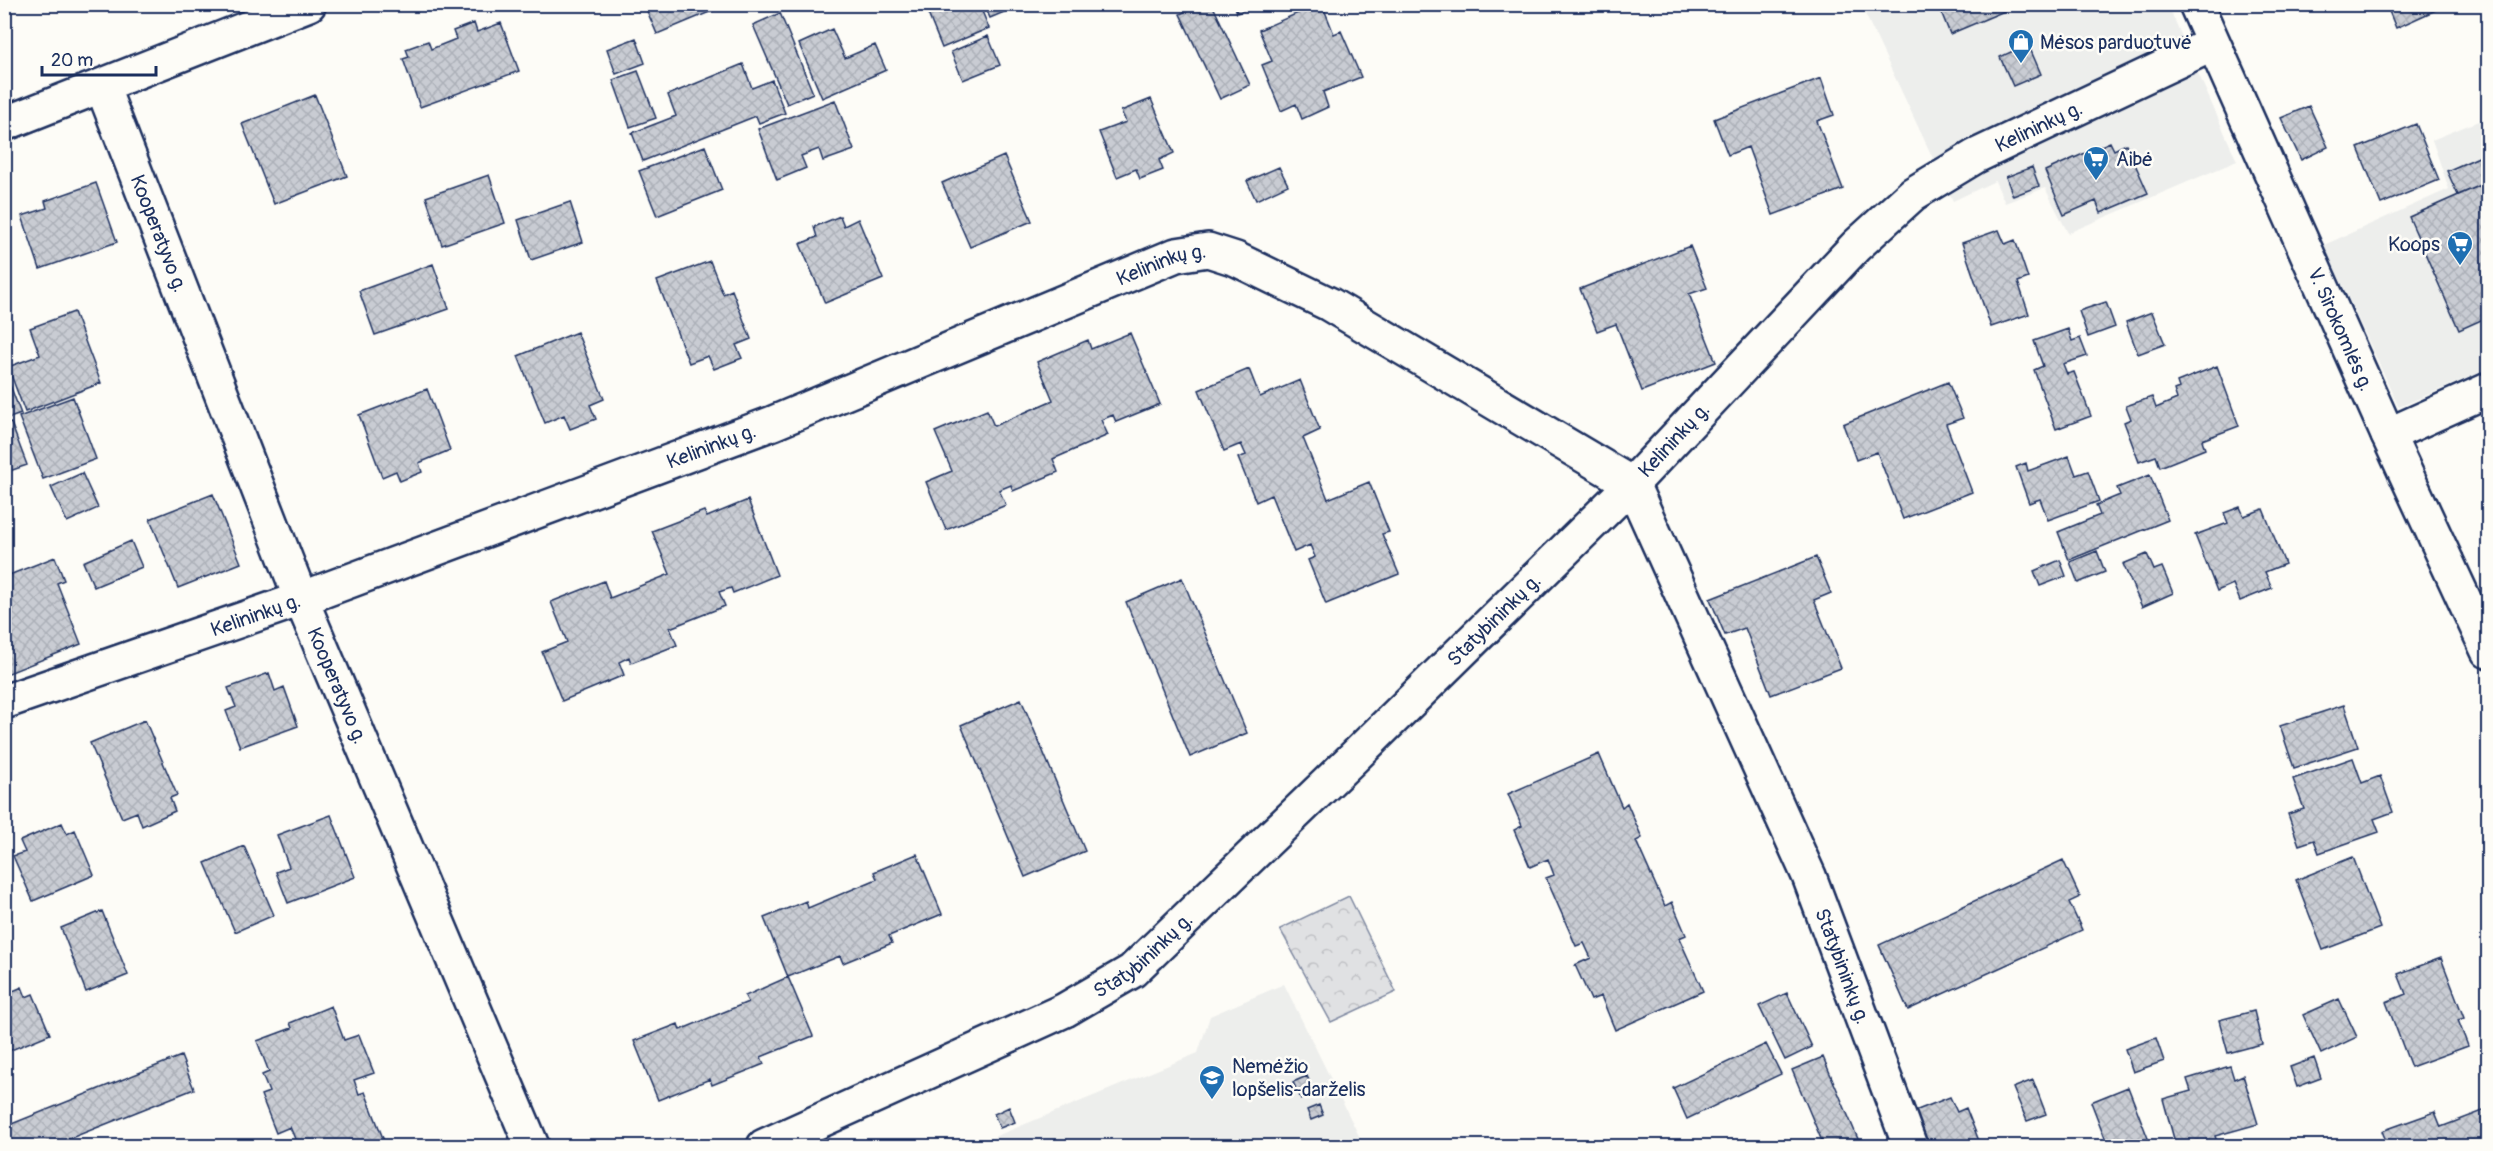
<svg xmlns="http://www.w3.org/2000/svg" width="2493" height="1151" font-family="Pangolin,sans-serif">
<defs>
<pattern id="park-crowns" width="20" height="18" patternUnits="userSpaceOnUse" patternTransform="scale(1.5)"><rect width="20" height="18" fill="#e0e1e3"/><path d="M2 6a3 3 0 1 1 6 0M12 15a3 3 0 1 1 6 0" fill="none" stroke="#c0c1c5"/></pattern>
<pattern id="building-cross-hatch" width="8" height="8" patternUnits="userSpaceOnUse" patternTransform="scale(1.5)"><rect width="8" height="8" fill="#c9ccd3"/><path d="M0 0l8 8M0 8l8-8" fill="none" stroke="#acb0b8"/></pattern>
</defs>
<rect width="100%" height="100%" fill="#fdfcf7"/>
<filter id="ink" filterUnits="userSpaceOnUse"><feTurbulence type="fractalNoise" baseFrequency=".0167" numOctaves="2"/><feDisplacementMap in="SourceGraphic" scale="12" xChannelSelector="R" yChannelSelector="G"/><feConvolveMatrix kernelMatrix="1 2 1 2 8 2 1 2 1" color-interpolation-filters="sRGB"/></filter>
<g filter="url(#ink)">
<path fill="#edeeec" d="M1861,5h307l69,156 -169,72 -23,-45 -40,15 -10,-22 -42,20z
M2488,117v252l-89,38 -75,-162 125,-56 -17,-49z
M1284,984l80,162h-392l226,-93 12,-37z"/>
<path fill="url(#park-crowns)" stroke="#7e88a0" stroke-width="1.5" d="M1349,896l47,96 -65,30 -51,-93z"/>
<path fill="url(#building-cross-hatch)" stroke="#1b2f5e" stroke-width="1.5" d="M644,4h80v2l-67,28z
M924,4h55l10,24 -47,20z
M984,4h39l-33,14z
M1201,4h11l38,81 -30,14 -40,-85z
M1234,4h24l-21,9z
M1319,4h3l12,30 7,-3 20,46 -38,15 5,15 -26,12 -6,-15 -15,7 -19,-46 10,-4 -13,-31z
M1938,4h83l-71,30z
M2386,4h63l-53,24z
M780,13l33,80 -26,11 -34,-79z
M474,23l3,9 24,-9 18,48 -99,36 -17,-48 6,-2 -3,-8 22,-8 3,8 25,-10 -3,-8z
M832,29l13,29 30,-13 11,25 -64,28 -23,-54z
M988,36l12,29 -37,15 -12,-28z
M636,38l9,25 -29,11 -9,-25z
M2028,44l13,30 -28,12 -13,-29z
M743,64l9,24 20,-8 13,33 -26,10 -3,-7 -113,45 -11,-28 44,-17 -8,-21z
M638,71l18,47 -26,9 -17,-47z
M1821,78l13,37 -17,6 26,68 -70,26 -25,-68 -20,8 -14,-36z
M315,95l32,81 -73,28 -32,-80z
M1151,99l23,54 -15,7 4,10 -23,9 -4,-10 -19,8 -18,-45 27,-10 -5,-11z
M835,100l19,50 -31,11 -4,-12 -18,7 5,12 -29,12 -19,-51z
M2309,106l19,41 -27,13 -20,-42z
M2416,124l23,56 -58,24 -23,-56z
M2110,142l4,8 12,-6 22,49 -47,20 -5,-12 -32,14 -19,-44z
M705,146l17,44 -65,26 -18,-45z
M2488,153v29l-30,13 -11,-24z
M1004,156l28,65 -62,26 -28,-64z
M1279,167l9,18 -32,15 -9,-19z
M2032,167l7,19 -26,10 -7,-19z
M489,175l16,48 -63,22 -16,-48z
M2488,182v135l-29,13 -50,-113z
M96,183l21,59 -77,27 -18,-53 25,-8 -2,-7z
M570,202l13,40 -52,18 -13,-40z
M840,216l4,10 14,-7 25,60 -58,24 -25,-59 17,-7 -3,-10z
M1999,230l6,14 10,-4 13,38 -10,4 11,32 -38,13 -29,-84z
M1690,246l17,42 -18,6 27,68 -74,29 -26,-67 -19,7 -17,-42z
M710,261l13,33 9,-4 19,49 -15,6 6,13 -28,11 -6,-13 -19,7 -32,-82z
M433,264l16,45 -74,26 -16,-44z
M2106,302l9,25 -27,10 -9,-26z
M74,312l27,71 -76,29 -17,-45 32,-12 -10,-27z
M2152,312l13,32 -27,10 -12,-32z
M2068,329l4,12 8,-3 7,18 -24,8 4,10 7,-2 17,44 -35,13 -22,-59 9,-4 -9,-25z
M577,332l27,67 -14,6 6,14 -26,10 -6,-14 -19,8 -27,-67z
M1130,333l30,71 -44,18 -3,-7 -12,5 7,15 -55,24 5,13 -45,19 -2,-6 -12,5 7,15 -60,25 -20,-48 26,-11 -17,-39 52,-22 7,16 59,-26 -16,-38 51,-22 3,9z
M2217,366l22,60 -37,14 3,9 -45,18 -4,-11 -17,6 -15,-40 7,-3 -5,-13 26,-9 4,11 21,-9 -3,-9 5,-2 -2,-6z
M4,369l17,45 -17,6z
M1249,369l11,28 40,-17 20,50 -17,8 25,61 41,-17 20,50 -7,2 17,40 -73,30 -18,-44 7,-3 -5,-12 -16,7 -23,-57 -15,7 -18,-44 8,-3 -5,-11 -17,7 -25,-61z
M1948,382l15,36 -17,6 26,68 -69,27 -26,-67 -21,8 -13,-36z
M427,389l23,61 -31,13 3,9 -22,9 -4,-10 -14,6 -23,-62z
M73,397l23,62 -53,20 -24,-62z
M11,423l16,42 -23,8v-48z
M2069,456l7,19 12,-4 11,30 -51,19 -8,-21 -11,4 -13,-36 10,-4 2,8z
M82,473l16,35 -31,14 -16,-35z
M2150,475l18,45 -99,40 -11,-28 42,-17 -4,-10 24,-10 -3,-7z
M213,494l28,69 -63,25 -28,-69z
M748,500l29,75 -44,18 -2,-5 -12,4 6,14 -55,22 7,17 -46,18 -2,-6 -10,5 5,13 -62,26 -20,-49 25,-10 -16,-40 53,-21 6,17 60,-24 -18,-43 52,-20 3,6z
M2240,507l4,9 19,-7 22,55 -20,8 7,16 -32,13 -7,-17 -16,7 -22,-56 33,-12 -4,-10z
M131,541l11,26 -48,20 -11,-25z
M2097,551l8,21 -27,11 -8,-21z
M2147,554l7,16 8,-3 11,26 -31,14 -19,-43z
M55,557l9,23 -7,3 24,61 -77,31v-46l4,-2 -4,-9v-41z
M1816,557l15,36 -17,7 27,68 -70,27 -26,-67 -20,7 -15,-36z
M2060,560l6,16 -26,10 -6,-15z
M1182,578l65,155 -57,24 -64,-155z
M269,673l6,18 9,-4 14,39 -58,21 -14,-36 10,-4 -8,-19z
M1021,699l64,152 -60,26 -64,-152z
M2344,705l14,42 -64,21 -14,-42z
M145,720l32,75 -7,3 5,13 -33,15 -5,-14 -15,6 -32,-75z
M1599,754l23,53 5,-4 15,35 -6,3 29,65 7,-4 14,33 -7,3 24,53 -88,39 -14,-34 -10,4 -16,-35 16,-7 -7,-15 -8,3 -30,-68 8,-3 -6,-16 -18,8 -16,-37 8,-4 -14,-32z
M2353,758l9,25 18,-7 13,36 -19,7 5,13 -60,21 -5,-13 -15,5 -11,-31 16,-5 -11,-30z
M331,815l24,62 -67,26 -12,-31 13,-5 -12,-32z
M62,823l5,11 8,-4 19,45 -61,26 -20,-45 12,-4 -5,-11z
M244,846l30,69 -39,17 -30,-69z
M917,854l25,60 -53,22 3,7 -49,20 -3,-7 -52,21 -24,-59 42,-17 2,7 69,-29 -3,-7z
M2353,857l27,71 -57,22 -27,-70z
M2063,860l17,37 -11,5 13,28 -174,80 -29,-65z
M102,911l26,64 -42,17 -25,-64z
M2441,958l23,60 -6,2 10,26 -57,21 -25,-65 20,-8 -8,-20z
M788,977l25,59 -52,21 3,7 -52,21 -2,-6 -52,21 -24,-59 44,-17 2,6 68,-28 -3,-6z
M22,987l4,10 7,-3 17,40 -46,19v-58z
M1787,993l25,54 -27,13 -26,-54z
M2339,999l18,38 -36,17 -18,-39z
M331,1006l13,34 15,-5 15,38 -20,7 5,14 6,-2 21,54h-88l-8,-19 -14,6 -15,-38 8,-3 -7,-17 7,-3 -12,-31 35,-13 -2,-5z
M2254,1011l8,33 -34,9 -9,-33z
M2156,1038l8,23 -31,11 -8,-23z
M1766,1044l15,30 -94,45 -14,-31z
M181,1056l13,33 -143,57h-47v-19z
M1823,1057l38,89h-37l-32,-76z
M2314,1058l7,20 -24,9 -7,-20z
M2230,1066l4,13 9,-4 15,49 -43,12 2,6 -13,4h-5l-1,-5 -22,5 -13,-47 28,-8 -4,-12z
M1307,1076l8,17 -14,6 -8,-17z
M2033,1080l13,34 -19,7 -14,-33z
M2128,1087l23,59h-43l-17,-44z
M1950,1097l7,15 9,-4 15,38h-52l-14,-35z
M1319,1105l4,10 -12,5 -4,-10z
M1009,1107l6,15 -15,6 -6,-14z
M2488,1109v37h-100l-6,-15 53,-19 6,15z"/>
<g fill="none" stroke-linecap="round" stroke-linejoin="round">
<defs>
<g id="street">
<path id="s1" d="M102,86l199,513 231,547"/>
<path d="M4,124l305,-120"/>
<path d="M2388,435l100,-45"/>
<path id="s2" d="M4,702l297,-103 472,-176 403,-168 32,-5 28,9 93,45 303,180 224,-238 57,-52 63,-38 237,-112"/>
<path id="s3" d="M764,1146l301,-136 67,-39 218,-210 282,-277 177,392 101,270"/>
</g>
<g id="secondary">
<path id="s4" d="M2196,4l192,431 100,216"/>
</g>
</defs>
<use href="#street" stroke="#1b2f5e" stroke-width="38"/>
<use href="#secondary" stroke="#1b2f5e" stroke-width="38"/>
<use href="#street" stroke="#fdfcf7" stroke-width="33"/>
<use href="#secondary" stroke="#fdfcf7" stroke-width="33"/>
</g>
</g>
<defs>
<symbol id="shop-pin" viewBox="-11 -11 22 30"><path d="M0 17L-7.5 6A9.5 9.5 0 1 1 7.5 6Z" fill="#1f6fb2" stroke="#fdfcf7"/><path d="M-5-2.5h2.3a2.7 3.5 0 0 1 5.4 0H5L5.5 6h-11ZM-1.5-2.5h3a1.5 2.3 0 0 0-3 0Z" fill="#fff"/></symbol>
<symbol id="supermarket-pin" viewBox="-11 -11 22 30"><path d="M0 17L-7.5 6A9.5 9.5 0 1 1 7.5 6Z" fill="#1f6fb2" stroke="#fdfcf7"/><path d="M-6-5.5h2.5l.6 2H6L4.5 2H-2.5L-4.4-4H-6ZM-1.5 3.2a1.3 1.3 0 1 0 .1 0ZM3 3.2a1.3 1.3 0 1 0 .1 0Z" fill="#fff"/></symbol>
<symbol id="school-pin" viewBox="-11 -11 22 30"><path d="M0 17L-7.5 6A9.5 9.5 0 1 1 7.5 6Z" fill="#1f6fb2" stroke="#fdfcf7"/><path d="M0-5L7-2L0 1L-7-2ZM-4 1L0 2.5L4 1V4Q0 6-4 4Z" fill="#fff"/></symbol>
</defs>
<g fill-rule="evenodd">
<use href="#shop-pin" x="2006" y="27" width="30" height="40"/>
<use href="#supermarket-pin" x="2081" y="144" width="30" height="40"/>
<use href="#supermarket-pin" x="2445" y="229" width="30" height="40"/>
<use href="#school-pin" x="1197" y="1063" width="30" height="40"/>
</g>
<g text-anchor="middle" stroke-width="5" stroke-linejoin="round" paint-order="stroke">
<g font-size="20" fill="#1b2f5e" stroke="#fdfcf7" text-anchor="start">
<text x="2040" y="49">Mėsos parduotuvė</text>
<text x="2116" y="166">Aibė</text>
<text x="2440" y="251" text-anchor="end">Koops</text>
<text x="1232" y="1073">Nemėžio<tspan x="1232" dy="23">lopšelis-darželis</tspan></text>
</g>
<g font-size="20" fill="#1b2f5e" stroke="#fdfcf7">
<text dy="7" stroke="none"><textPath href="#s2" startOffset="2319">Kelininkų g.</textPath></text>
<text dy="7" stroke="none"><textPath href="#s1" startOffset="158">Kooperatyvo g.</textPath></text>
<text dy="7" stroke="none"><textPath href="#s2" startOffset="1238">Kelininkų g.</textPath></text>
<text dy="7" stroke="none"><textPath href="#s4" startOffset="356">V. Sirokomlės g.</textPath></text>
<text dy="7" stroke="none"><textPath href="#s2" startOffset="1833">Kelininkų g.</textPath></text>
<text dy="7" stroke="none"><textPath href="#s2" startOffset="752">Kelininkų g.</textPath></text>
<text dy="7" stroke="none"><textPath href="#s2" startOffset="266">Kelininkų g.</textPath></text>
<text dy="7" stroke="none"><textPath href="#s3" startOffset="912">Statybininkų g.</textPath></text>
<text dy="7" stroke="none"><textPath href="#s1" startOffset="644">Kooperatyvo g.</textPath></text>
<text dy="7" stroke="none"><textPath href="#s3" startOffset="426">Statybininkų g.</textPath></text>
<text dy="7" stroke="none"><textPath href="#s3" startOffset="1632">Statybininkų g.</textPath></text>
</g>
</g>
<rect width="2493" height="1151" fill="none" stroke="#fdfcf7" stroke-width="24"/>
<rect x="12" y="12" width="2469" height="1127" fill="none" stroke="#1b2f5e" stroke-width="2" filter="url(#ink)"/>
<path d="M42 66v9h114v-9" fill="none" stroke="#1b2f5e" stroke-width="3"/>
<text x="51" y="66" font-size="18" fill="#1b2f5e" stroke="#fdfcf7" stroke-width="4.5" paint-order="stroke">20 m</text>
</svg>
